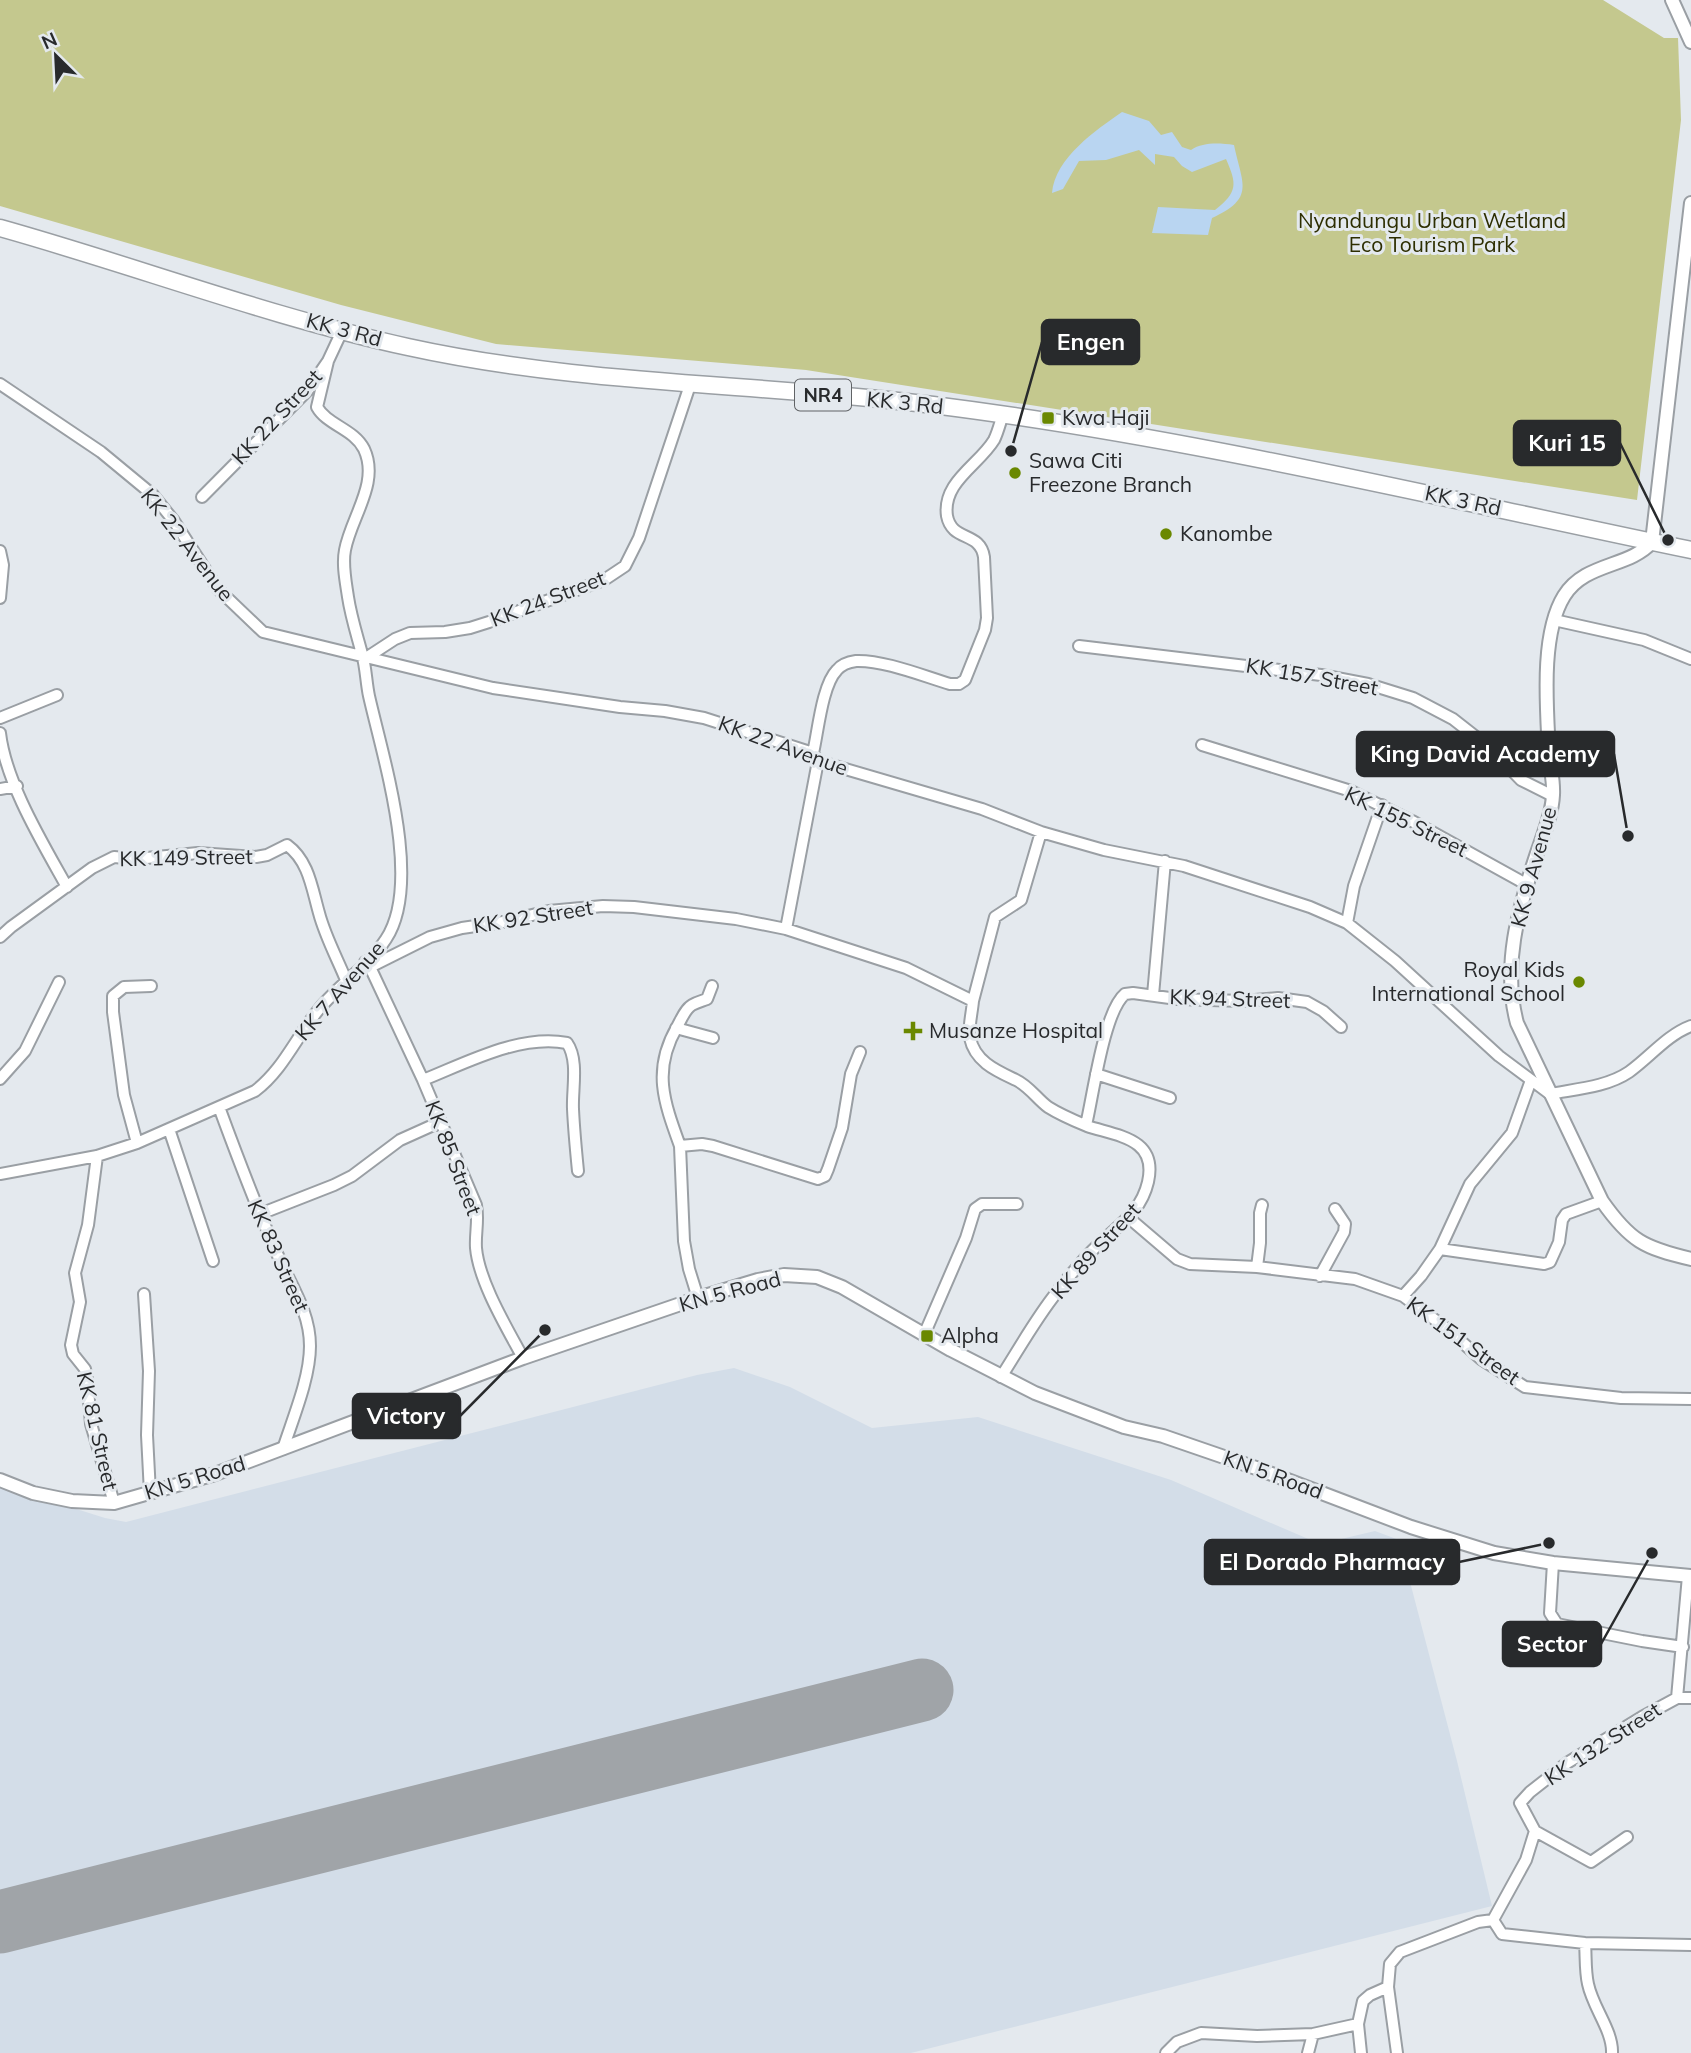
<svg xmlns="http://www.w3.org/2000/svg" width="1691" height="2053" font-family="Mulish,sans-serif">
<rect width="100%" height="100%" fill="#e4e9ee"/>
<path fill="#d3dde8" d="M734,1368l56,19 82,41 106,-11 193,63 149,64 55,-13 24,9 58,221 35,145 -581,147h-911v-568l105,33 21,4 571,-147z"/>
<path fill="#c4c88e" d="M0,0h1603l61,38h14l3,82 -44,380 -831,-130 -310,-26 -155,-39 -341,-99z"/>
<path fill="#b9d5f1" d="M1122,112l27,9 12,14 11,-3 10,15 9,3c12,-8 28,-7 43,-5 8,39 22,53 -22,73l-4,17 -56,-2 6,-26 57,3c23,-18 22,-26 11,-51l-34,13 -10,-6 -8,-9 -19,-3v11l-16,-15 -33,10 -27,1 -16,28 -11,4c3,-35 44,-63 70,-81z"/>
<g fill="none" stroke-linecap="round" stroke-linejoin="round">
<path stroke="#a0a4a8" stroke-width="63" d="M0,1922l922,-232"/>
<defs>
<path id="minor" d="M0,384l101,68 52,43 21,26 44,68 45,43 230,56 127,19 45,4 39,7 109,35 5,8 164,48 59,23 63,18 80,16 126,41 37,16 48,38 104,95 51,38c26,-5 57,-7 79,-22 21,-15 38,-37 62,-46
M202,497l106,-107 20,-29 14,-30
M0,551l3,14 -3,33
M1554,620l90,20 47,19
M1079,646l242,29 47,9 45,14 40,21 37,29 31,32 32,16
M369,656l26,-17 15,-6 35,-1 25,-4 19,-6 115,-42 21,-14 14,-28 51,-153
M0,718l57,-23
M0,733c6,50 42,109 67,154
M1202,745l149,46 61,30 114,63
M813,753c5,-21 9,-68 24,-83 4,-5 12,-8 19,-9 28,-1 67,15 94,23h9l6,-4 20,-50 2,-12 -3,-61c-4,-26 -32,-15 -37,-41 -5,-34 32,-51 47,-76 4,-8 6,-17 9,-26
M0,789l17,-3
M1347,923l7,-37 28,-81
M786,929l32,-168
M0,937l11,-10 81,-59 22,-11 22,2 62,-6 58,4 11,-2 20,-10c22,16 25,44 32,68 6,23 18,45 27,67
M365,962l5,5 53,113 53,125c3,15 -1,28 0,43 3,34 31,80 47,110
M370,967l60,-30 32,-9 41,-6 46,-11 54,-5 31,1 102,12 50,10 120,39 67,33c-1,12 -5,27 -3,37 5,24 27,33 46,42 13,6 21,19 32,27 11,7 27,14 39,19 30,10 71,12 61,56 -7,30 -28,42 -49,62 -15,14 -29,31 -42,48 -21,26 -38,57 -56,85
M1153,995l12,-134
M973,1001l22,-84 26,-17 20,-68
M676,1028l37,10
M1096,1074l74,24
M0,1079l25,-28 34,-69
M423,1080c43,-17 96,-46 144,-37 12,17 5,47 6,66 1,21 3,42 5,62
M219,1107c18,49 36,97 57,144 13,32 34,59 34,95 0,32 -17,72 -27,103
M1086,1125c7,-29 18,-114 39,-131l8,-1 44,6 66,2 35,-3 29,4 16,9 18,16
M169,1129l44,132
M137,1143l-13,-48 -11,-83v-16l11,-9 27,-1
M680,1146c-16,-44 -28,-76 -3,-119 4,-7 8,-18 15,-22 5,-3 10,-4 15,-6l5,-13
M97,1156l-9,69 -13,48 5,29 -9,43 2,9 12,15 2,9 4,46 23,79
M0,1174l97,-18 40,-13 118,-52c29,-22 42,-56 65,-83 20,-24 49,-43 66,-69 37,-56 -3,-181 -17,-243 -3,-14 -3,-29 -7,-42 -5,-19 -11,-37 -14,-57 -2,-14 -6,-32 -3,-47 6,-33 35,-67 19,-101 -10,-20 -37,-24 -47,-42l11,-46
M260,1214l74,-29 18,-9 48,-36 40,-18
M1129,1218l48,41 13,5 67,3 98,12 48,17 43,32 35,31 44,28 96,11 70,1
M1440,1249l30,-65 42,-51 19,-53
M1257,1267l3,-24v-30l2,-8
M1320,1276l24,-44 1,-8 -10,-15
M144,1294l5,77 -2,64 3,58
M1403,1296l18,-20 19,-27 104,15 6,-2 9,-20 3,-22 4,-6 36,-13
M698,1298l-9,-29 -5,-28 -4,-95 22,-2 11,2 105,33 7,-3 3,-7 14,-41 9,-54 9,-22
M924,1335l42,-97 9,-29 7,-5h35
M1553,1563l-3,50 7,11 85,17 41,6
M1677,1698l11,-122
M1535,1831l-15,-28 10,-11 37,-29 75,-46 35,-19h14
M1493,1920l9,14 83,9 106,2
M1585,1943c1,13 0,28 3,41 5,24 25,47 24,69
M1388,1987l9,66
M1358,2024l3,29
M1166,2053l11,-11 24,-9 56,3 56,-2 45,-10 5,-23 7,-6 18,-8 2,-23 10,-12 78,-30 15,-2 33,-60 9,-29 56,31 36,-25
M1308,2053l5,-19"/>
<path id="major" d="M1672,0l19,42
M1691,203l-39,339c-23,26 -67,20 -88,54 -24,39 -17,112 -15,157 1,14 5,28 4,42 -1,21 -11,42 -17,61 -18,54 -34,111 -19,167l85,178c28,40 42,47 89,58
M0,1480l33,13 39,8 42,2 101,-29 308,-116 175,-60 60,-18 26,-5 33,2 25,10 109,63 84,43 89,34 39,9 93,32 155,59 83,26 59,10 138,13"/>
<path id="highway" d="M0,228c136,38 270,89 408,119 173,38 350,36 525,58 256,32 506,93 758,145"/>
</defs>
<use href="#minor" stroke="#9a9fa4" stroke-width="14"/>
<use href="#major" stroke="#9a9fa4" stroke-width="16"/>
<use href="#highway" stroke="#9a9fa4" stroke-width="19"/>
<use href="#minor" stroke="#fff" stroke-width="10"/>
<use href="#major" stroke="#fff" stroke-width="12"/>
<use href="#highway" stroke="#fff" stroke-width="16"/>
</g>
<g fill="#6a8800" stroke="#e4e9ee" stroke-width="2.5">
<rect x="1041" y="411" width="14" height="14" rx="3.5"/>
<circle cx="1015" cy="473" r="7"/>
<circle cx="1166" cy="534" r="7"/>
<circle cx="1579" cy="982" r="7"/>
<path d="M909.5 1020.5h7v7h7v7h-7v7h-7v-7h-7v-7h7z"/>
<rect x="920" y="1329" width="14" height="14" rx="3.5"/>
</g>
<g text-anchor="middle" stroke-width="6" stroke-linejoin="round" paint-order="stroke">
<rect fill="#e4e9ee" stroke="#606366" stroke-width="2" x="795" y="379.5" width="56" height="31" rx="5"/>
<g font-size="19" font-weight="bold" fill="#282a2c">
<text x="823" y="402">NR4</text>
</g>
<g font-size="21" fill="#2d2e01" stroke="#e4e9ee">
<text x="1432" y="228">Nyandungu Urban Wetland<tspan x="1432" dy="24">Eco Tourism Park</tspan></text>
</g>
<g font-size="21" fill="#282a2c" stroke="#e4e9ee">
<text transform="translate(344 330) rotate(15)" y="7">KK 3 Rd</text>
<text transform="translate(905 403) rotate(6)" y="7">KK 3 Rd</text>
<text transform="translate(277 417) rotate(-47)" y="7">KK 22 Street</text>
<text transform="translate(1463 501) rotate(12)" y="7">KK 3 Rd</text>
<text transform="translate(187 545) rotate(52)" y="7">KK 22 Avenue</text>
<text transform="translate(548 599) rotate(-21)" y="7">KK 24 Street</text>
<text transform="translate(1312 677) rotate(10)" y="7">KK 157 Street</text>
<text transform="translate(783 746) rotate(20)" y="7">KK 22 Avenue</text>
<text transform="translate(1406 822) rotate(26)" y="7">KK 155 Street</text>
<text transform="translate(186 858) rotate(-1)" y="7">KK 149 Street</text>
<text transform="translate(1534 867) rotate(-75)" y="7">KK 9 Avenue</text>
<text transform="translate(533 917) rotate(-9)" y="7">KK 92 Street</text>
<text transform="translate(340 991) rotate(-49)" y="7">KK 7 Avenue</text>
<text transform="translate(1230 999) rotate(2)" y="7">KK 94 Street</text>
<text transform="translate(453 1158) rotate(69)" y="7">KK 85 Street</text>
<text transform="translate(1096 1251) rotate(-48)" y="7">KK 89 Street</text>
<text transform="translate(278 1256) rotate(66)" y="7">KK 83 Street</text>
<text transform="translate(730 1292) rotate(-15)" y="7">KN 5 Road</text>
<text transform="translate(1463 1341) rotate(36)" y="7">KK 151 Street</text>
<text transform="translate(97 1431) rotate(77)" y="7">KK 81 Street</text>
<text transform="translate(1273 1475) rotate(20)" y="7">KN 5 Road</text>
<text transform="translate(195 1478) rotate(-17)" y="7">KN 5 Road</text>
<text transform="translate(1603 1744) rotate(-33)" y="7">KK 132 Street</text>
</g>
<g font-size="21" fill="#282a2c" stroke="#e4e9ee" text-anchor="start">
<text x="1062" y="425">Kwa Haji</text>
<text x="1029" y="468">Sawa Citi<tspan x="1029" dy="24">Freezone Branch</tspan></text>
<text x="1180" y="541">Kanombe</text>
<text x="1565" y="977" text-anchor="end">Royal Kids<tspan x="1565" dy="24">International School</tspan></text>
<text x="929" y="1038">Musanze Hospital</text>
<text x="941" y="1343">Alpha</text>
</g>
</g>
<path fill="none" stroke="#282a2c" stroke-width="2.5" d="M1011 451L1042 342M1668 540L1620 443M1628 836L1614 754M545 1330L460 1416M1549 1543L1459 1562M1652 1553L1601 1644"/>
<g fill="#282a2c" stroke="#e4e9ee" stroke-width="2.5">
<circle cx="1011" cy="451" r="7"/>
<circle cx="1668" cy="540" r="7"/>
<circle cx="1628" cy="836" r="7"/>
<circle cx="545" cy="1330" r="7"/>
<circle cx="1549" cy="1543" r="7"/>
<circle cx="1652" cy="1553" r="7"/>
</g>
<g fill="#282a2c" stroke="#282a2c" stroke-width="2.5">
<rect x="1042" y="320" width="97" height="44" rx="7"/>
<rect x="1514" y="421" width="106" height="44" rx="7"/>
<rect x="1357" y="732" width="257" height="44" rx="7"/>
<rect x="353" y="1394" width="107" height="44" rx="7"/>
<rect x="1205" y="1540" width="254" height="44" rx="7"/>
<rect x="1503" y="1622" width="98" height="44" rx="7"/>
</g>
<g font-size="23" text-anchor="middle" font-weight="bold" fill="#fff">
<text x="1091" y="350">Engen</text>
<text x="1567" y="451">Kuri 15</text>
<text x="1485" y="762">King David Academy</text>
<text x="406" y="1424">Victory</text>
<text x="1332" y="1570">El Dorado Pharmacy</text>
<text x="1552" y="1652">Sector</text>
</g>
<g transform="translate(56 56) rotate(336)" stroke="#e4e9ee" stroke-width="5" paint-order="stroke">
<path d="M0-5L12 26L0 18L-12 26Z" fill="#282a2c"/>
<text y="-10" font-size="19" font-weight="bold" text-anchor="middle" fill="#282a2c">N</text>
</g>
</svg>
